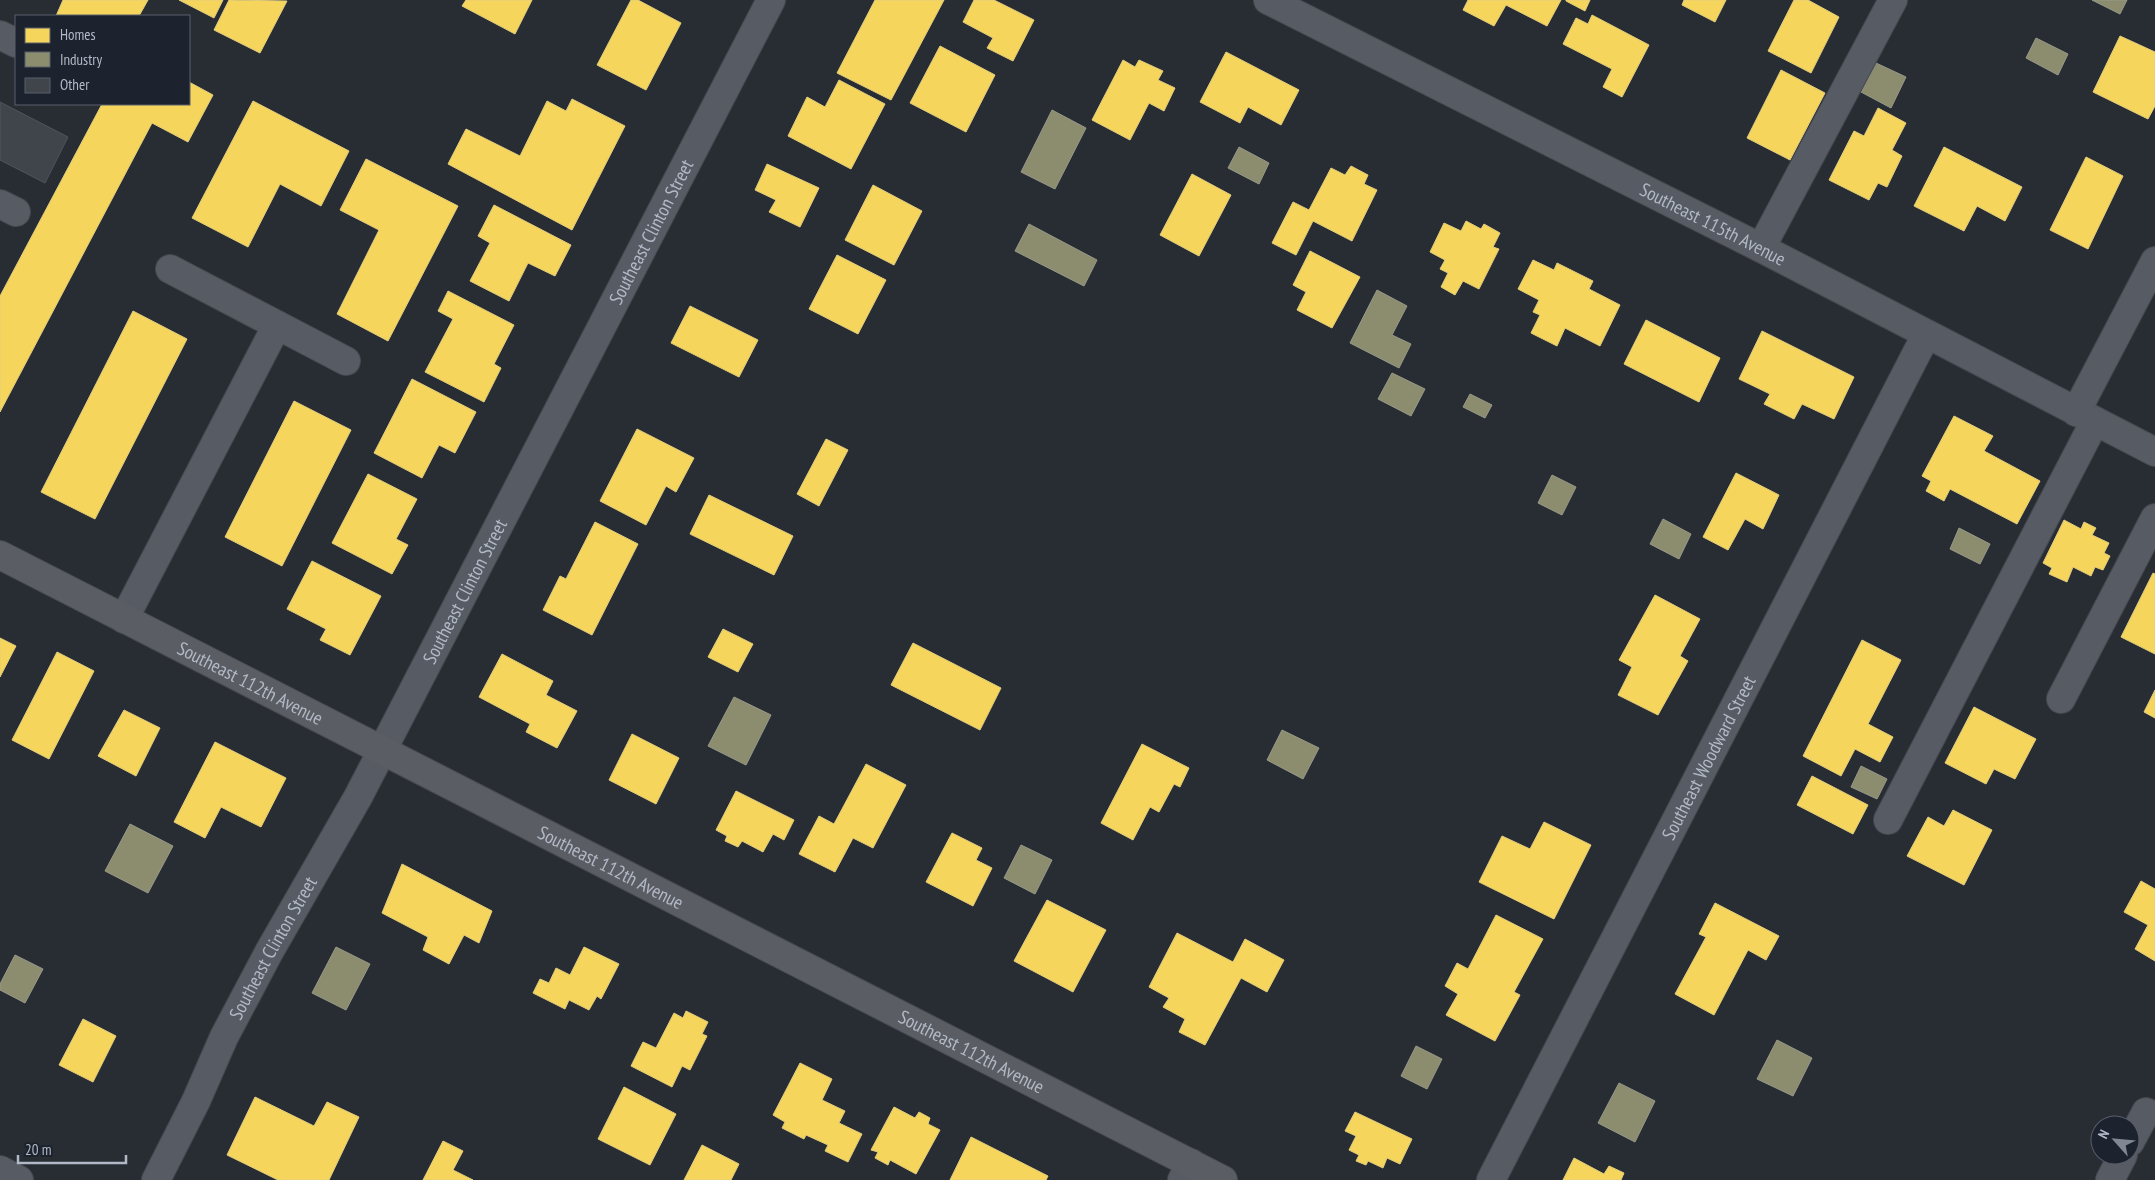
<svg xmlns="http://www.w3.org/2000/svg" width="2155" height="1180" font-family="'PT Sans Narrow',sans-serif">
<rect width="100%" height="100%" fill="#282d34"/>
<path fill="#f6d55c" stroke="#e2cd7c" d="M63,0h85l-9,16h-83z
M179,0h44l-9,18z
M229,0l58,1 -27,52 -46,-23z
M466,0h66l-17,34 -53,-28z
M631,0h7l43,23 -35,67 -49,-25z
M875,0h69l-53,100 -54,-27z
M974,0h20l40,20 -21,41 -26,-13 6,-10 -30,-16z
M1468,0h93l-14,26 -41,-21 -12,21 -31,-16z
M1566,0h24l-5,11 -19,-10z
M1684,0h42l-11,22 -33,-17z
M1794,0h14l31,17 -28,56 -43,-22z
M1592,15l57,30 -27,52 -19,-10 9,-18 -49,-25 13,-26 12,6z
M2120,36l35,16v54l-7,13 -55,-27z
M940,46l55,29 -29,57 -56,-29z
M1226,52l73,38 -18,35 -33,-18 -8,16 -40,-21z
M1123,60l12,7 4,-7 24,11 -5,9 17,8 -11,23 -15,-8 -19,37 -38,-20z
M1781,70l44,23 -35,67 -43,-22z
M839,80l46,24 -34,65 -63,-33 19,-39 18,10z
M189,82l24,13 -25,47 -36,-19 -152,289v-116l102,-192h87z
M572,99l53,27 -53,104 -124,-66 18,-35 54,27 27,-55 19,10z
M253,101l96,50 -28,55 -41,-22 -32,63 -56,-29z
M1878,108l28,15 -14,27 10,6 -15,31 -9,-4 -9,17 -40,-20 25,-49 10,5z
M1944,147l78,40 -17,34 -28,-15 -13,25 -50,-25z
M2086,157l37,19 -35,73 -38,-19z
M366,159l92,47 -70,135 -51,-27 42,-84 -39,-20z
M767,164l52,24 -19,39 -31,-15 7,-12 -21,-10z
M1351,166l17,9 -4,9 13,6 -25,51 -39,-20 -17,34 -24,-12 21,-41 16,8 22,-42 14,7z
M1192,174l39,21 -32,61 -39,-21z
M873,185l49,26 -28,54 -49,-25z
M494,205l77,40 -16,31 -27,-13 -19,38 -39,-20 20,-38 -12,-7z
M1466,221l15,8 3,-5 16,9 -7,14 6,2 -20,40 -16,-8 -8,14 -14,-8 7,-14 -8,-4 5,-9 -15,-8 14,-29 17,8z
M1310,251l50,26 -28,51 -35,-18 9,-18 -13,-7z
M837,255l49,25 -28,54 -49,-25z
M1533,260l21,10 3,-7 36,18 -4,8 31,16 -20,41 -35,-18 -8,18 -26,-13 9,-18 -7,-3 6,-12 -21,-11z
M448,291l66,34 -20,39 7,4 -17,34 -59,-30 28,-53 -15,-8z
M690,306l68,34 -19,37 -68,-34z
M133,311l54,28 -92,180 -54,-27z
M1646,320l74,38 -21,44 -75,-38z
M1762,331l92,46 -20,42 -32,-15 -8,15 -30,-15 6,-10 -31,-15z
M412,379l64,33 -21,41 -16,-8 -17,33 -48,-25z
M294,401l57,29 -69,136 -57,-29z
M1954,416l39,20 -9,15 56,30 -23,43 -67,-35 -6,12 -18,-10 5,-10 -9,-5z
M637,429l57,29 -18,34 -10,-6 -20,39 -46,-24z
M826,439l22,11 -29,56 -22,-12z
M1736,473l43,22 -16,34 -18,-10 -17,31 -25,-13z
M368,474l49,25 -21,40 12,6 -16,29 -60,-31z
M709,495l84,41 -19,39 -84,-41z
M2064,520l17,9 3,-7 12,6 -4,7 17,8 -5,10 6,3 -7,14 -8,-3 -4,9 -18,-9 -6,15 -18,-8 3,-6 -9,-5z
M595,522l43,22 -46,91 -49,-25 17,-34 6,3z
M312,561l69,35 -31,59 -30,-15 6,-11 -39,-20z
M2153,573l2,1v80l-34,-17z
M1655,595l45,24 -20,37 8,5 -30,54 -40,-20 14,-28 -13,-7z
M723,629l30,15 -15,28 -30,-15z
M0,638l16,8 -16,31z
M1862,640l39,20 -33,64 25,13 -13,25 -25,-13 -14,27 -38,-20z
M913,643l88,45 -21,42 -89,-45z
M57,652l37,19 -45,88 -37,-19z
M502,654l51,27 -7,14 31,16 -20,37 -31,-16 4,-8 -51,-27z
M2155,690v28l-11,-6z
M1974,707l62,32 -21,40 -21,-10 -8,15 -41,-21z
M124,710l36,18 -24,48 -38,-20z
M632,734l47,24 -23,46 -47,-24z
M215,742l71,36 -25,49 -40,-20 -16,31 -31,-16z
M1142,744l47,24 -9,19 -6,-3 -15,28 -9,-5 -17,33 -32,-17z
M866,764l40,21 -33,63 -20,-10 -18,34 -36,-18 20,-38 15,8z
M1812,776l56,29 -15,29 -56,-29z
M736,791l58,29 -10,20 -11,-6 -10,18 -21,-11 -4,6 -13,-6 2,-5 -11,-6z
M1953,810l39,20 -28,55 -57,-29 21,-39 16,9z
M1544,822l47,23 -37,74 -75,-37 23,-46 28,13z
M952,833l30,15 -6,12 16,8 -19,38 -47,-24z
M402,864l90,47 -13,32 -15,-8 -15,29 -26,-14 5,-13 -46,-24z
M2141,881l14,8v72l-20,-12 13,-24 -24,-13z
M1047,900l59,30 -33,62 -59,-31z
M1715,903l64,33 -13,24 -18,-10 -34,65 -39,-21 31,-57 -7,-3z
M1496,915l47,24 -29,53 6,3 -25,46 -49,-26 12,-21 -13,-8 12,-23 11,6z
M1177,933l56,29 12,-23 39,21 -17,32 -26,-14 -36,67 -26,-13 6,-13 -22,-12 6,-9 -20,-11z
M584,947l35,17 -18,35 -4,-3 -8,14 -20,-10 -4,9 -32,-16 7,-14 9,4 7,-15 14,7z
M686,1011l22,11 -6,12 5,2 -17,34 -8,-4 -10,21 -41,-21 12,-24 13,6 18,-35 9,5z
M83,1019l33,17 -23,46 -34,-17z
M800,1063l32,16 -10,21 23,11 -6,12 23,11 -14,28 -23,-11 3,-6 -22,-10 -2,4 -22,-11 3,-6 -12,-7z
M624,1087l52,27 -26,51 -52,-26z
M255,1097l59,29 13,-24 32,15 -30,63h-51l-51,-25z
M894,1107l21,11 4,-6 11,6 -2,6 12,6 -24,44 -26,-14 -2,5 -13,-7 3,-6 -7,-2z
M1355,1112l57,27 -12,25 -13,-6 -4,10 -15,-7 -2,4 -10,-4 3,-6 -10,-5 7,-14 -11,-5z
M971,1137l77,39 -2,4h-96z
M443,1141l20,10 -10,19 20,10h-50z
M702,1145l37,19 -8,16h-47z
M1574,1158l30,16 5,-8 15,7 -3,7h-58z"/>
<path fill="#8c8c6e" stroke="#979a88" d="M2092,0h35l-7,14z
M2036,38l32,16 -10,21 -32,-17z
M1876,63l30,14 -15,31 -30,-16z
M1052,110l34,18 -31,61 -34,-17z
M1239,147l30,16 -10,21 -31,-16z
M1029,224l68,36 -13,26 -69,-35z
M1377,290l30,16 -15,29 19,9 -12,24 -49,-25z
M1392,373l33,16 -14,27 -33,-17z
M1470,394l22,11 -7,13 -22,-11z
M1552,475l24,12 -14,28 -24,-12z
M1663,519l28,15 -12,25 -29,-15z
M1959,528l31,16 -10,20 -30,-15z
M734,697l37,18 -25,50 -38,-19z
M1282,730l37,18 -16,31 -36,-19z
M1861,766l26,13 -10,20 -26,-12z
M130,824l43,22 -25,47 -43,-22z
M1021,845l31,15 -17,34 -31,-16z
M336,947l34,17 -24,46 -34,-17z
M15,955l28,14 -18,34 -25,-13v-6z
M1777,1040l35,18 -19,38 -36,-17z
M1416,1046l26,13 -15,30 -26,-13z
M1619,1083l36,18 -20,41 -37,-19z"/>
<path fill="#40454b" stroke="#50545c" d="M0,102l68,35 -23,46 -45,-23z"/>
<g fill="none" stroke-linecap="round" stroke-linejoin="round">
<defs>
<g id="minor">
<path id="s1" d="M1268,0l493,248 394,204"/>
<path d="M0,35l16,8"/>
<path d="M0,204l16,8"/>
<path d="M1761,248l132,-248"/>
<path d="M170,269l176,92"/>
<path d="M2076,412l79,-151"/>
<path d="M124,619l153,-294"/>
<path d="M2061,699l94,-181"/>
<path d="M1888,820l207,-399"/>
<path d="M2130,1142l16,-30"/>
<path d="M0,1170l19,10"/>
<path id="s2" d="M156,1180l40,-79 28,-64 45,-85 89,-155 413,-797"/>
<path d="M1182,1180l9,-17"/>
<path id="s3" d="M1491,1180l435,-845"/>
<path d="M2110,1180l13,-25"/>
</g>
<g id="major">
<path id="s4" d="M0,555l1223,625"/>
</g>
</defs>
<use href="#minor" stroke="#46494f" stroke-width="30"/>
<use href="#major" stroke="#464951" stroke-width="30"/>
<use href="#minor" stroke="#575b63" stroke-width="28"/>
<use href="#major" stroke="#5a5e64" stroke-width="28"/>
</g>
<g text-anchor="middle" stroke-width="5" stroke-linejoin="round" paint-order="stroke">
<g font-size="19" fill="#b2b9c6" stroke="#1c232e">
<text dy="7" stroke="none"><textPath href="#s1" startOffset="498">Southeast 115th Avenue</textPath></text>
<text dy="7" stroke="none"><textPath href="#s2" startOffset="1070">Southeast Clinton Street</textPath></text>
<text dy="7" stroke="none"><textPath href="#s2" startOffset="665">Southeast Clinton Street</textPath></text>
<text dy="7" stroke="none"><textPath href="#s4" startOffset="281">Southeast 112th Avenue</textPath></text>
<text dy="7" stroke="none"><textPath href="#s3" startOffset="475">Southeast Woodward Street</textPath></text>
<text dy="7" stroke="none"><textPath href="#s4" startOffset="686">Southeast 112th Avenue</textPath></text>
<text dy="7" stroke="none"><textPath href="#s2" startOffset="260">Southeast Clinton Street</textPath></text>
<text dy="7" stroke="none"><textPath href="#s4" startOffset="1091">Southeast 112th Avenue</textPath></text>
</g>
</g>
<rect x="15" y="15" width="175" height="90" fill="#1c232e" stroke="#585f6b"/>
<rect x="25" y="28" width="25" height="15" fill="#f6d55c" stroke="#585f6b"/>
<text x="60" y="40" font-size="15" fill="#b2b9c6">Homes</text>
<rect x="25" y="52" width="25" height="15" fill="#8c8c6e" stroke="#585f6b"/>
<text x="60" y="65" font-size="15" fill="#b2b9c6">Industry</text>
<rect x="25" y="78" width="25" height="15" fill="#40454b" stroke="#585f6b"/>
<text x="60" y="90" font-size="15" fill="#b2b9c6">Other</text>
<g transform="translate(2115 1140) rotate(297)"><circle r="24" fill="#1c232e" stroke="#585f6b"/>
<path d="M0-4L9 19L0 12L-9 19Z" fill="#828893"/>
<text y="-8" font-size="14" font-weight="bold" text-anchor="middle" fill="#b2b9c6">N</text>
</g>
<path d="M18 1155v8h108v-8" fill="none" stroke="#b2b9c6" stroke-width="2.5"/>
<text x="25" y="1155" font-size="15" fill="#b2b9c6" stroke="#1c232e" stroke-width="4" paint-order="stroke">20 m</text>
</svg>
